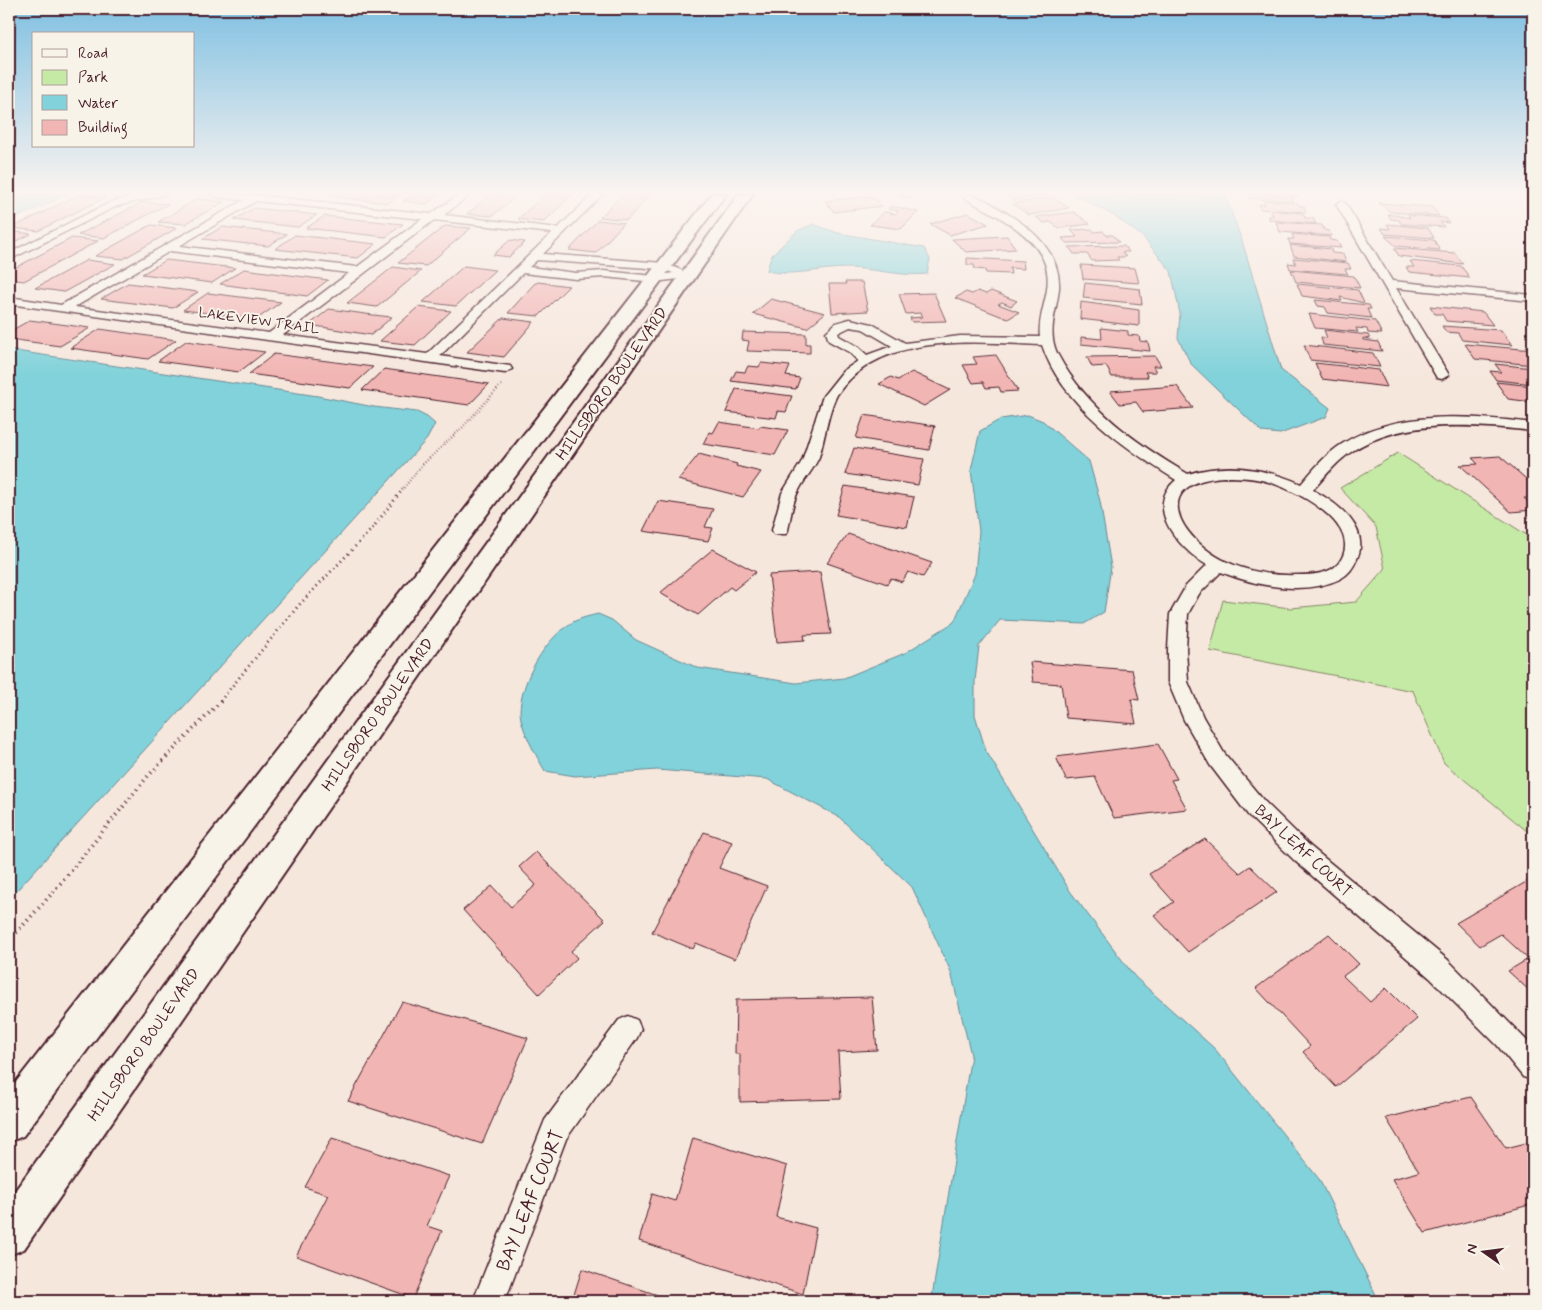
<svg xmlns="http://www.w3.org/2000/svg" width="1542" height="1310" font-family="Mynerve,sans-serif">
<rect width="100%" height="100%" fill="#f6e7dd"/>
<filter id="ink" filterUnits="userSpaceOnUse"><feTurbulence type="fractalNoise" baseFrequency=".02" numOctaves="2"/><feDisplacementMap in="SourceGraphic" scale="10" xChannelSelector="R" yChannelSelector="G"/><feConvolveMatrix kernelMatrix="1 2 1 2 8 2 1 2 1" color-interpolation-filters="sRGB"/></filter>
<g filter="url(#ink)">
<path fill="#c4eaa5" stroke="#878468" d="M1398,453l135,86v297l-89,-73 -31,-72 -203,-40 13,-51 68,8 65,-6 29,-33 -9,-42 -36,-39z"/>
<path fill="#81d2da" stroke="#6b8a94" d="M9,194h60l-60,27z
M1073,194h152l18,50 38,126 49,38 -4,9 -46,17 -18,-2 -71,-68 -13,-26 2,-24 -9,-43 -28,-34 -27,-20z
M813,224l25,9 86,15 6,11 -3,15c-26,3 -54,-6 -80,-6 -28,0 -54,9 -80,3l4,-15 26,-25z
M9,350l309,46 56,11 43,5 10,5 8,7 -8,15 -418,460z
M1028,415l15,6 46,40 11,40 11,66 -7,45 -20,12 -84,-4 -21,26 -4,35v34l11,36 84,140 65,86 80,72 104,130 60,122h-449l2,-4 39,-242 -20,-83 -39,-85 -73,-70 -72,-38 -110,-9 -82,6 -30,-5c-8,-14 -25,-43 -25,-60 1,-31 26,-74 53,-89 7,-4 17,-6 25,-8l14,6 24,20 62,28 98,15 48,-5 61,-25 49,-31 21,-48 4,-43 -8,-61 9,-39 21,-12z"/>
<path fill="#f1b5b3" stroke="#4a1f2b" d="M80,194l26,3 -68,34 -26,-3z
M329,194h72l-13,9 -62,-7z
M414,194h27l-14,10 -24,-3z
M491,194h28l-27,22 -25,-2z
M546,194l26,1 -28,27 -26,-3z
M623,194h28l-24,26 -27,-3z
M1010,194h30l3,1 -28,6 -8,-5 5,-1z
M1248,194h48l2,3 -7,-1 3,5 -45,-3z
M872,196l10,10 -48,6 -9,-11z
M1052,197l17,11 -40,7 -16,-11z
M197,199l27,3 -39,22 -27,-2z
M1263,200l34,3 2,3h5l2,6 -46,-3 -1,-5 6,1z
M143,202l25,2 -64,34 -26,-3z
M1379,203l53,4 7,9 -48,-4z
M891,206l27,6 -17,17 -31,-4 14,-13 12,2 2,-3 -10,-2z
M254,208l63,7 -19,12 -64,-7z
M1270,210l33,3 2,5h8l3,6 -46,-4 -2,-4h5z
M1074,212l16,12 -31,4 -9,-6 -6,1 -8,-6z
M968,213l20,11 -38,11 -20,-11z
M1388,214l22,4 -2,-3 37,3 4,5 -9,-1 4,5 -43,-3 -2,-4 -8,-1z
M325,216l78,8 -17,13 -80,-9z
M598,220l26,3 -28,30 -27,-3z
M1276,222l46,3 2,5 5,1 3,5 -52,-4z
M1387,224l41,4 6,10 -49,-4 -4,-6 9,1z
M151,225l26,3 -54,31 -28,-3z
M445,226l26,2 -45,38 -28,-3z
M222,227l65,7 -19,12 -66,-7z
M1092,229l2,3 9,-1 3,4h7l6,7 -53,1 -4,-5 15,-1 -6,-7z
M9,231l22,3 -22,11z
M1292,234l37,3 1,3 7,1 4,7 -51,-4 -2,-5h6z
M295,235l81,9 -18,14 -83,-9z
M1007,236l9,13 -50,3 -14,-13z
M1385,236l49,4 6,10 -44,-4z
M72,238l26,3 -74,40 -15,-2v-8z
M510,240l15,2 -16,15 -16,-2z
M1290,245l41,4 1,4 11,1 3,8 -52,-6z
M1124,246l5,6h-7l4,5h-9l2,3 -27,1 -5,-7h-13l-5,-7z
M1394,248l61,5 8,11 -64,-8z
M967,258l56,3 1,8 -14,-1 1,6 -25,-1 -1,-3 -10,-1 -1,-4h-7z
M1293,258l55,5 3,6h-6l3,5 -58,-5 -2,-6 8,1z
M87,260l28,4 -51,28 -29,-4z
M166,260l69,8 -23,15 -70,-9z
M1410,261l51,5 9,12 -61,-6 -3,-5h8z
M1081,265l54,3 4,15 -56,-4z
M464,266l31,4 -39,36 -33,-4z
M393,267l28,4 -44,36 -30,-4z
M244,269l84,11 -21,16 -87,-12z
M1291,270l63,6 6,12 -64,-6z
M538,282l31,4 -30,30 -31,-3 26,-29z
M845,282h17l6,29 -36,2 -3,-29h17z
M128,283l70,9 -25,16 -72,-9z
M1085,283l55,6 2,15 -59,-6z
M1297,284l61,6 6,13 -24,-6 2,4 -40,-5z
M978,291l8,3 5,-3 26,10 -6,5 -9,-4 -4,2 21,8 -11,7 -53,-21 11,-6 6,2z
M208,293l73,9 -24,17 -74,-9z
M934,293l12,28 -34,1 -2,-4 12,-1 -2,-4 -14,1 -7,-20z
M771,299l54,14 -18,15 -54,-14z
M1315,300l54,5 2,4h-4l4,9 -43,-5 -3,-6 -7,-1z
M1081,302l58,8v16l-59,-7z
M1430,306l53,6 10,13 -47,-4 -4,-7h-7z
M418,307l33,4 -36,34 -35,-4z
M329,309l44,6 19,2 -21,18 -62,-10z
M1309,314l66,7 7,13 -14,-1 -1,-4 -11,-1 2,4 -43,-4z
M503,318l31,4 -30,35 -37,-5z
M30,320l60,8 -30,18 -51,-7v-7z
M1442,326l59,4 11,15 -50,-5 -4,-7 -12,-1z
M1101,328l27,3v4l11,1 1,5 8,1 2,9 -69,-7v-7l21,2z
M100,329l76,11 -28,19 -78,-11z
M1324,330l44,5 2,4 -7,-1v2l15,2 4,9 -59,-6 -2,-8 6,1z
M743,332l63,2v10h4v9l-63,-2 2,-10 -7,-1z
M186,341l79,11 -26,20 -81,-11z
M1465,344l68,6v15l-58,-6z
M1304,345l69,8 7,14 -70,-7z
M274,354l99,13 -23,21 -101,-14z
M996,355l22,36 -17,1 -2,-5 -13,1 -3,-6 -10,1 -10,-18 14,-1 -4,-7z
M1155,356l6,10h-8l3,6h-11l3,5h-36l-6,-11 -14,1 -5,-10z
M761,363l29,3 -4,10 14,2 -4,11 -65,-8 5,-10 9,1 3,-6 11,1z
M1315,363l64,7 8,17 -65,-8z
M1495,364l38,4v16l-37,-4 -6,-9 11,1z
M384,369l105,15 -20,21 -107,-15z
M912,372l38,18 -26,16 -45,-22 12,-7 7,3z
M1496,382l37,4v16l-25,-3z
M1177,386l16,22 -50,4 -7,-10 -16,2 -10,-13z
M736,389l56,7 -6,16 -8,-1 -2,7 -50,-6z
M864,415l71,11 -6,24 -73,-12z
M719,422l40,6 1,-2 28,4 -13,25 -72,-11 6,-12 4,1z
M854,448l70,11 -6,26 -73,-11z
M699,454l38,10 -1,2 25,6 -18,25 -65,-17z
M1500,456l33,29v13h-9l9,9v3l-22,2 -51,-47 18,-1 -6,-6z
M845,486l69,11 -7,30 -71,-12z
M658,501l55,8 -8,18 8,1 -5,13 -65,-10z
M848,534l84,29 -9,14 -15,-5 -6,10 -11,-4 -4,6 -60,-21z
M713,549l43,23 -22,18 -4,-3 -32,28 -38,-22z
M820,572l11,62 -27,1 1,5 -28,2 -8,-67z
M1030,662l102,8 7,30 -8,-1 5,25 -70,-6 -5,-34 -28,-2z
M1158,744l19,35 -6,1 16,29 -73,9 -19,-41 -29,3 -10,-23z
M704,832l28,10 -13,26 48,18 -32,73 -39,-16 -3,6 -41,-17z
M1205,839l35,34 10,-7 27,26 -89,60 -34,-37 20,-13 -25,-28z
M536,852l69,68 -34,31 6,7 -38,36 -76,-84 29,-24 19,21 25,-22 -17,-18z
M1533,878v116l-25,-23 20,-12 -27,-25 -21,12 -24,-23z
M1329,934l30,30 -16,12 27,26 16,-14 31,31 -81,68 -33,-35 7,-6 -54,-58z
M872,997l5,53 -39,2 3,47 -101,3v-48h-5l1,-54z
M402,1002l126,36 -46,106 -134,-43z
M1471,1097l35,51 20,-5 7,11v50l-108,29 -33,-54 27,-7 -33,-54z
M332,1138l117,38 -22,50 15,5 -29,67 -117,-42 32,-61 -23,-8z
M693,1138l94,28 -11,51 40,11 -13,66 -164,-53 13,-47 23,7z
M582,1269l93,32h-103z"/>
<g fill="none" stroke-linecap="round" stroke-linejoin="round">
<defs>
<path id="street" d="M141,194h26l-50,12 -108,54v-7l102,-51z
M210,194l45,1 176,19 29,-20h11l-27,21 114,13 35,-34h10l-60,60 121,9 29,12 -6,3 -33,4 -50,-5 -28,2 -53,-6 -83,83 70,10 2,3 -7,4 -496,-69v-7l52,8 183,-105 -29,-3zM256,201l166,18 -65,48 -178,-21zM434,220l118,13 -125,121 -144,-19zM170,251l179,22 -80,60 -194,-26zM537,260l125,9 11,4 -19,3 -50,-5 -28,2 -47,-6z
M901,194h11l-5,3z
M960,194c18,-1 33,11 48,20 26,16 53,41 51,74 -2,24 -13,43 -1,67 28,53 79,89 130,119 38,-12 77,-6 113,10 12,-14 25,-30 41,-40 55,-35 130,-28 191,-21v8c-58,-6 -127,-13 -179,19 -16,10 -29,26 -41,40 24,13 58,38 44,69 -4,9 -8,15 -17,20 -36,17 -84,7 -119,-7l-22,22 -11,20 -2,35 2,33 15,35 21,36 40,48 47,46 137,113 85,87v33l-10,-3 -26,-32 -67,-67 -135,-117 -47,-46 -38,-50 -26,-45 -16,-38v-33l2,-35 16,-28 21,-21c-28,-16 -64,-58 -31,-85 -50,-31 -115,-76 -134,-135 -67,-3 -163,-14 -205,50 -9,16 -12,44 -18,62 -5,12 -14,21 -20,33 -7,12 -8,27 -11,40l-2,4h-12l-2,-4 10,-37 20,-32 21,-65 20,-25 15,-10 -9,-9 -20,-11 -3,-9 10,-9 14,-4 22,5 33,19 55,-7 80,1c-3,-22 11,-43 7,-65 -4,-29 -37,-49 -60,-62 -9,-5 -20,-9 -27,-16zM850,327l13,2 29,17 -25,9 -10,-9 -18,-10 -1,-3zM1223,477c13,0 25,0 38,3 29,6 108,45 77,84 -9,10 -26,11 -39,11 -25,1 -51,-3 -74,-14 -46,-23 -77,-78 -2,-84z
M1341,201l5,3 46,77 141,14v6l-137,-13 53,87 -7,4 -5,-1 -101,-174z
M628,1016l9,4 4,9 -4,9 -71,101 -61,162h-32l72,-181 74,-100z"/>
<path id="secondary" d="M712,194h14l-703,942 -14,6v-51z
M739,194h14l-729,1055 -15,6v-56z"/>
</defs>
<use href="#street" stroke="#4a1f2b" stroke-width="3"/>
<use href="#secondary" stroke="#4a1f2b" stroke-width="4"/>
<path stroke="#4a1f2b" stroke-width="2.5" stroke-dasharray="0.5 2.5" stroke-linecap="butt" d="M402,490l20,-25 40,-37 40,-44"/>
<path stroke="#4a1f2b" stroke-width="3" stroke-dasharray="1 4" stroke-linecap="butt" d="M220,701l79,-96 72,-75 32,-41"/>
<path stroke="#4a1f2b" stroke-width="4" stroke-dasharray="1 4.5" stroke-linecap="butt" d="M9,941l47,-52 92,-113 74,-76"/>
<use href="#street" fill="#f7f3e8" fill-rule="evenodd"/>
<use href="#secondary" fill="#f7f3e8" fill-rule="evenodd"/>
</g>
</g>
<linearGradient id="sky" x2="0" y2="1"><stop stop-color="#7fc0e2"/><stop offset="0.51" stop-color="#fbf4f0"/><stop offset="1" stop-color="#fbf4f0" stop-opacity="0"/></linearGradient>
<rect width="1542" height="377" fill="url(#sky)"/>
<g text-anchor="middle" stroke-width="4" stroke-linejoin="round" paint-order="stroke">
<g font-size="14" fill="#4a1f2b" stroke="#f7f3e8">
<text transform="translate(259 320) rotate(8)" y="5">LAKEVIEW TRAIL</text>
</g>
<g font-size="16" fill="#4a1f2b" stroke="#f7f3e8">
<text transform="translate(611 383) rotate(-55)" y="6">HILLSBORO BOULEVARD</text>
<text transform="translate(377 714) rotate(-55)" y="6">HILLSBORO BOULEVARD</text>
<text transform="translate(1304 850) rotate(43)" y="6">BAY LEAF COURT</text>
<text transform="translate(143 1044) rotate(-55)" y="6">HILLSBORO BOULEVARD</text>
</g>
<g font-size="19" fill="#4a1f2b" stroke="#f7f3e8">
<text transform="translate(529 1200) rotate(-68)" y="7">BAY LEAF COURT</text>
</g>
</g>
<rect width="1542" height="1310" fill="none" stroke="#f7f3e8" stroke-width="30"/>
<rect x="15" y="15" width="1512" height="1280" fill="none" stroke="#4a1f2b" stroke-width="2" filter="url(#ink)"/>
<rect x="32" y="32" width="162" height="115" fill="#f7f3e8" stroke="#b29e9c"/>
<rect x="42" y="49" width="25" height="8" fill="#f7f3e8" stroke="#b29e9c"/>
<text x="78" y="58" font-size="15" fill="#4a1f2b">Road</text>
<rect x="42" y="70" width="25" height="15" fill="#c4eaa5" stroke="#b29e9c"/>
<text x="78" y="82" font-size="15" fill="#4a1f2b">Park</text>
<rect x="42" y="95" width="25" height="15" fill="#81d2da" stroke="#b29e9c"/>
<text x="78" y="108" font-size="15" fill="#4a1f2b">Water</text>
<rect x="42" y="120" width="25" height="15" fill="#f1b5b3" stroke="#b29e9c"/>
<text x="78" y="132" font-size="15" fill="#4a1f2b">Building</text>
<g transform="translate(1484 1252) rotate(284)" stroke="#f7f3e8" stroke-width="4" paint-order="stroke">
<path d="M0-4L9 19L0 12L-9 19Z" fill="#4a1f2b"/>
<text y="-8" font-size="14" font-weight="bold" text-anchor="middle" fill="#4a1f2b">N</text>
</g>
</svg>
